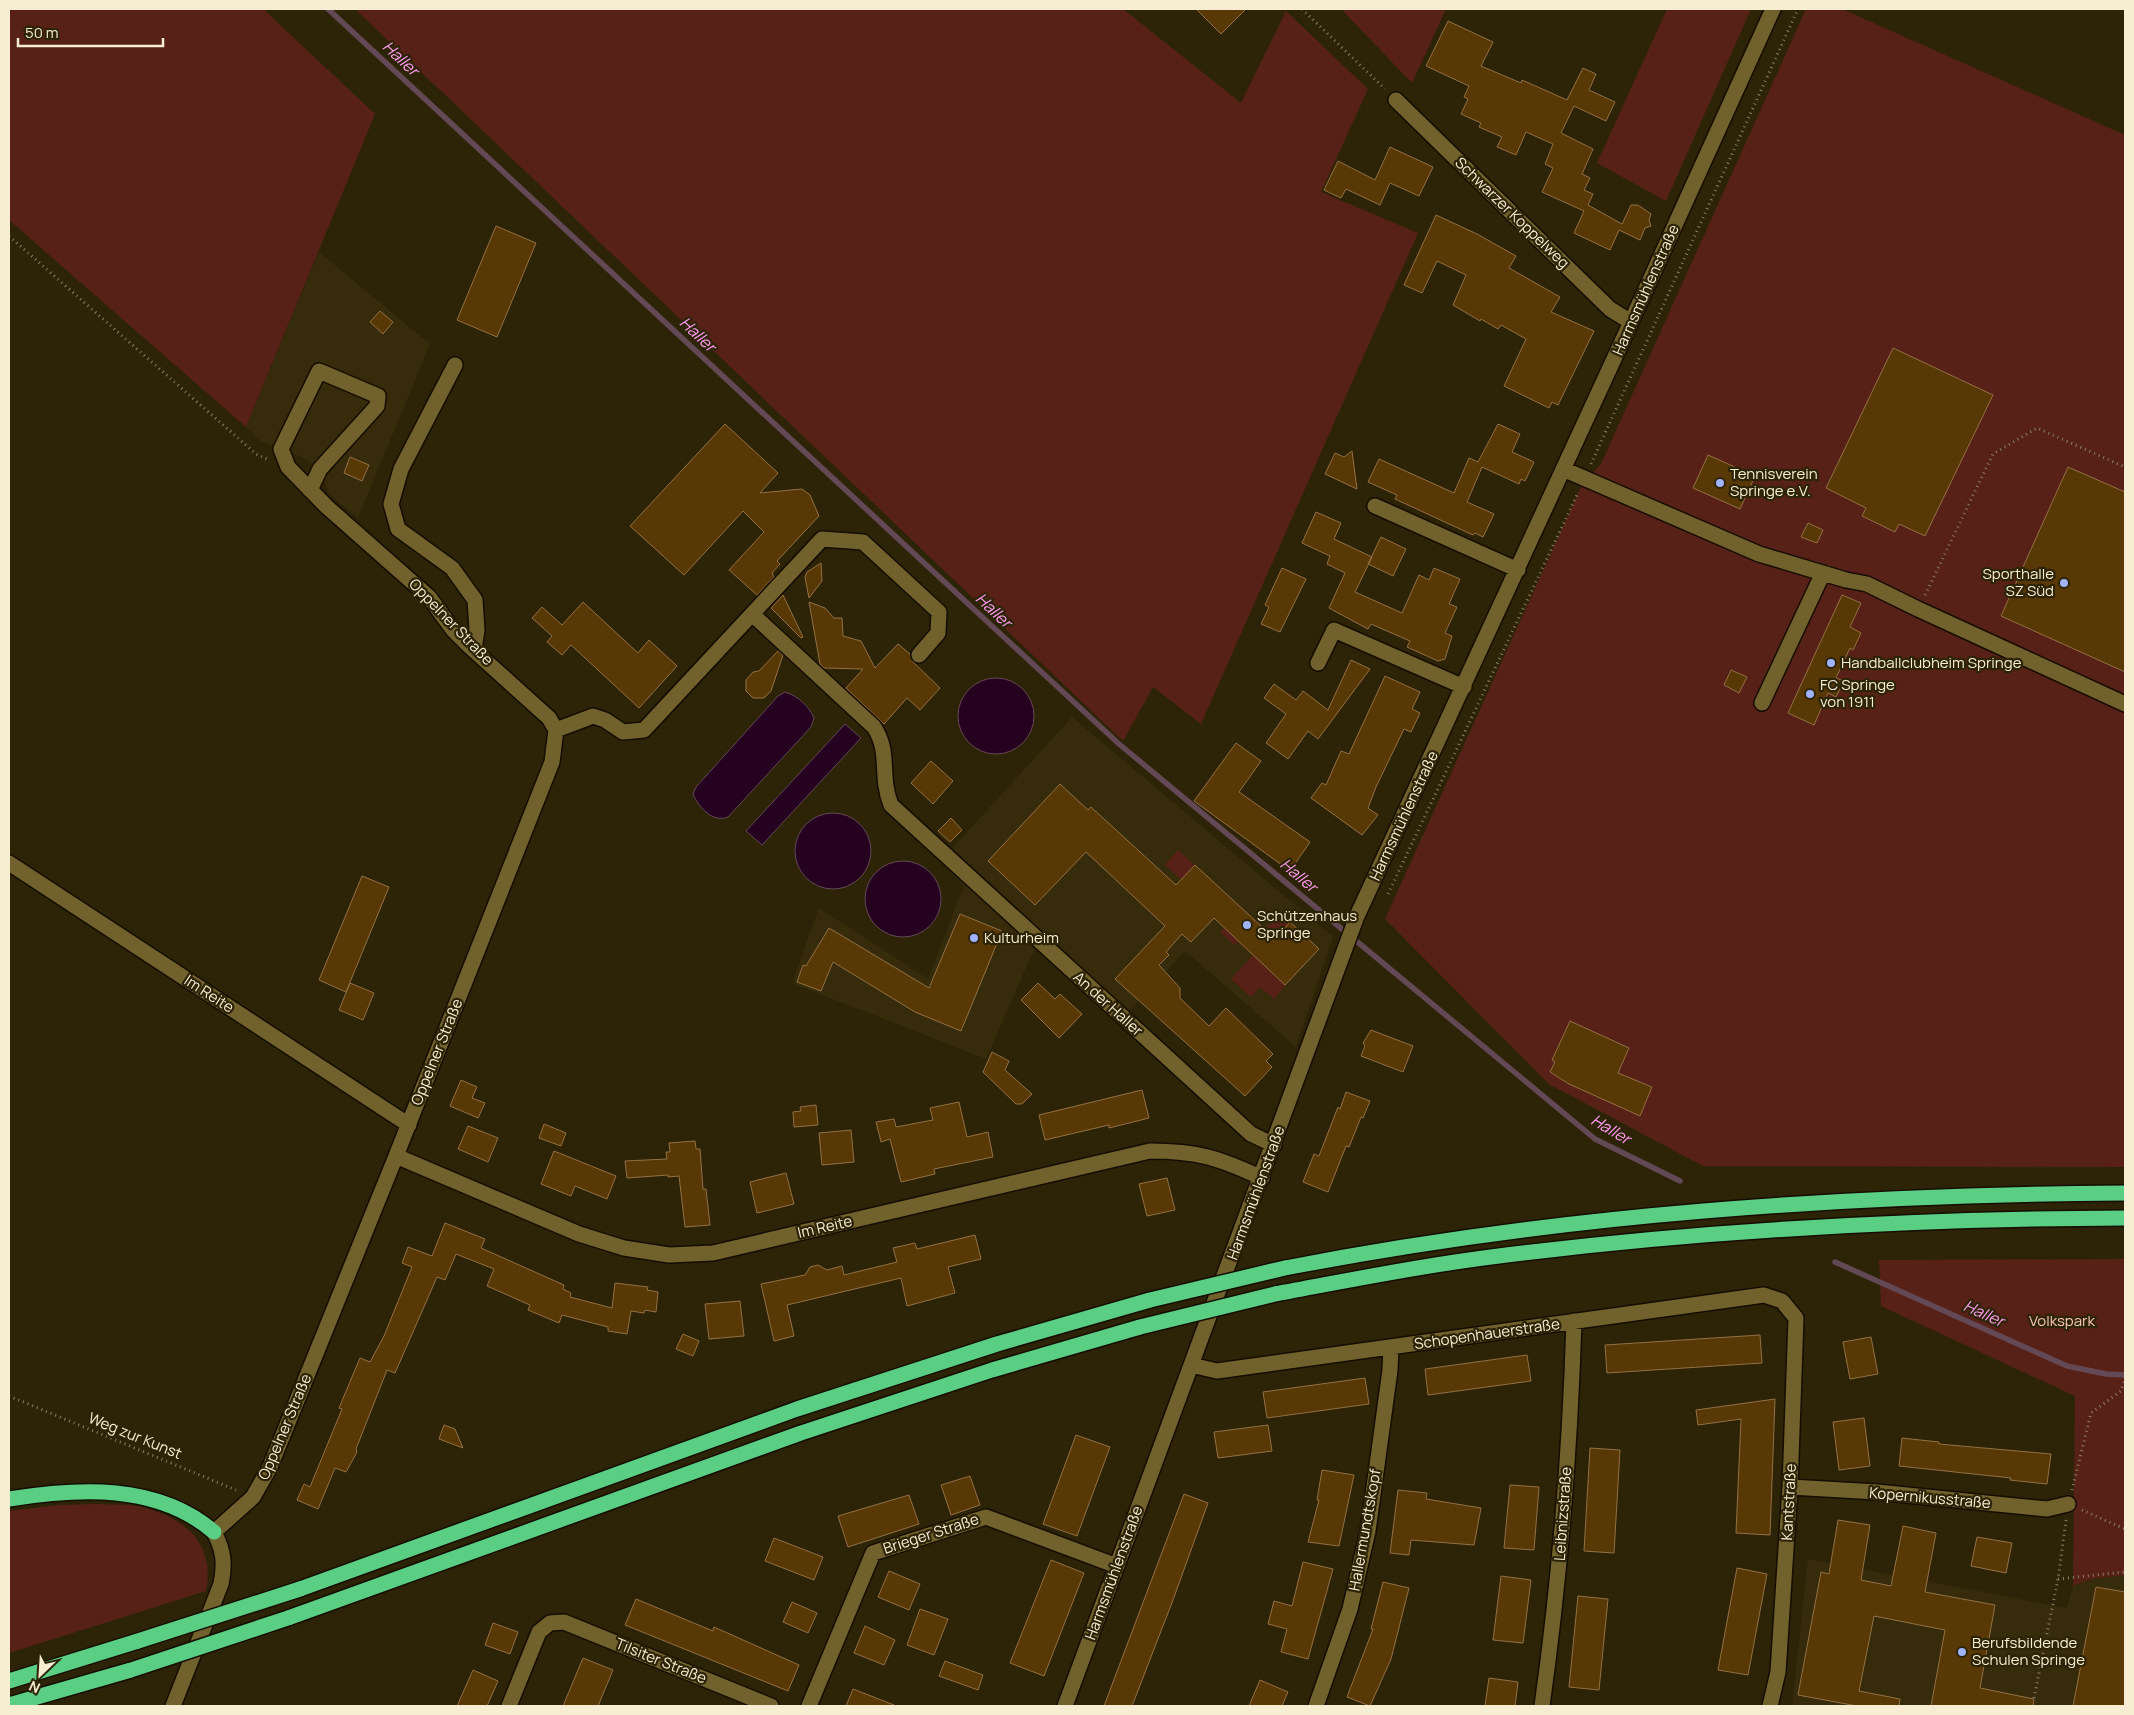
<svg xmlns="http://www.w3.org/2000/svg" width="2134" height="1715" font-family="Manrope,sans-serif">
<rect width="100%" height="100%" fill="#2d2408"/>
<path fill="#362c0b" d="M319,252l111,92 -72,174 -29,-24 -9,-25 -18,-12 -43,-17 -13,-13z
M1072,717l261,220 -37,110 -111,-96 -56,60 -87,-80 -56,128 -194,-76 27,-75 109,71 36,-93 -24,-24z
M1808,1559l259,49 6,-22 18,-7 34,-4v131h-333z"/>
<path fill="#582117" d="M9,9h254l112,105 -129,313 -237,-207z
M355,9h768l118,94 45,-92 82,78 -47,103 97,41 -217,491 -48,-37 -30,54z
M1341,9h105l-34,74z
M1667,9h84l-85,192 -69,-38z
M1806,9h36l283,126v1032l-422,-1 -154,-82 -164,-165 196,-432 20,-23z
M1178,850l87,79 14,-15 22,20 -31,34 17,16 -13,15 -14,-12 -9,10 -20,-18 22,-24 -15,-13 -4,3 -14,-13 9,-10 -64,-57z
M2125,1259v316l-34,4 -18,7 2,-190 -194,-90 -2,-46z
M100,1504c12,1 25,0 36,2 45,9 80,35 70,85l-197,62v-142l51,-6z"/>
<path fill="#240220" stroke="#634855" d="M958 716a38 38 0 1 1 76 0a38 38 0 1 1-76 0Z
M785,692c13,4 24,14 29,26l-3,9 -83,90c-15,6 -29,-9 -35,-23l3,-7 82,-91z
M845,724l16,14 -99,107 -16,-14z
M795 851a38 38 0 1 1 76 0a38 38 0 1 1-76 0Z
M865 899a38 38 0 1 1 76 0a38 38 0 1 1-76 0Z"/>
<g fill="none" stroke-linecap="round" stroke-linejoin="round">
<path stroke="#634855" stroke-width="5.5" d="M328,9l791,735 476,395 85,42
M1835,1262l232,104 39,8 19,1"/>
</g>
<path fill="#583804" stroke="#937045" d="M1196,9h50l-25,25z
M1448,21l45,21 -12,24 40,17 1,-3 45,20 16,-32 13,6 -7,16 26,12 -9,19 -32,-15 -13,27 32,16 -11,25 8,4 -6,12 9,4 -5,11 34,19 9,-19h7l13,9 -2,6 2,6 -6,2 -5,12 -21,-10 -9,20 -36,-17 10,-22 -42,-19 11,-24 -8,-4 8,-20 -27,-12 -10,23 -19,-8 5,-10 -23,-10 2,-4 -20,-9 7,-15 -4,-2 5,-11 -43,-20z
M1390,147l43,20 -14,29 -29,-13 -10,22 -34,-16 -5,9 -17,-8 14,-29 37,19z
M1436,215l41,19 39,22 -7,12 51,29 -9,15 43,19 -36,74 -6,-3 -3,6 -45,-22 22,-47 -25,-14 -3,4 -17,-10 -1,2 -27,-16 13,-30 -29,-14 -15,32 -18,-8z
M496,226l40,17 -39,94 -40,-17z
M380,311l13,11 -10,12 -13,-12z
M1893,348l100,47 -68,141 -26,-12 -4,8 -33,-16 4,-8 -40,-20z
M725,424l53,49 -18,20 42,-4 8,6 9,21 -42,45 3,3 -8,9 2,4 -17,18 -28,-25 35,-38 -21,-21 -59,64 -54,-49z
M1498,424l22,10 -8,18 22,10 -9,19 -4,-2 -2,5 -37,-17 -15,35 27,12 -11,23 -8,-4 -2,2 -78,-36 2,-4 -29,-13 11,-23 75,34 15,-35 9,4z
M1352,451l5,38 -32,-15 10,-21 9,4z
M1708,455l47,21 -15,33 -47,-21z
M350,457l19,8 -7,16 -18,-8z
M2068,467l57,25v180l-124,-56z
M1316,512l25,11 -7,16 38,18 -17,35 47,21 17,-38 10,5 5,-12 26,11 -11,25 8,3 -12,26 7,3 -7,23 -7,2 -31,-14 3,-6 -39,-17 -3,5 -39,-21 16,-35 -18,-9 3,-8 -28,-13z
M1808,523l15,7 -6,13 -16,-6z
M1381,537l25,12 -13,27 -25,-12z
M821,563l1,18 -13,17 -4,-21 2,-5z
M1282,568l24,11 -26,53 -19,-8 8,-17 -4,-2z
M783,595l20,42 -2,1 -30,-30z
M1842,595l19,8 -11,24 11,6 -8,17 -3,-2 -14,30 8,3 -8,16 -8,-4 -14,32 -26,-12z
M583,602l55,51 11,-13 28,26 -38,42 -68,-63 -9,10 -15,-13 5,-6 -20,-18 10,-11 20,18z
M809,602l16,6 9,10h8l1,18 18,5 14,27 23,-24 12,10 3,8 27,26 -20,22 -13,-12 -23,26 -38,-36 17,-19 -39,-1 -4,-4z
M778,651l5,4 -12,36 -7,7h-11l-7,-7v-11l7,-8 6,-1z
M1351,660l19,9 -52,70 -10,-8 -20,28 -22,-16 20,-29 -22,-16 10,-14 22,16 7,-9 25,19z
M1731,670l16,7 -8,16 -15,-8z
M1385,676l35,16 -8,17 8,4 -9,19 -7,-3 -28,58 -8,21 10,7 -16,20 -51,-37 11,-15 4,2 15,-34 8,3z
M1236,743l25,18 -22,31 71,50 -20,29 -96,-70z
M931,761l22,20 -20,23 -22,-21z
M1060,784l28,26 3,-3 85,78 19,-20 80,74 15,-17 29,27 -34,36 -71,-67 -23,24 -9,-8 -16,18 3,3 -10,10 21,23v10l29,28 17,-18 47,46 -7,7 6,6 -27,29 -130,-117 50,-53 -79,-74 -51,53 -47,-44z
M951,818l11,12 -12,12 -12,-11z
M362,876l27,11 -43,105 -27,-12z
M960,914l42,17 -41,100 -46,-19 -82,-50 -12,29 -24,-9 6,-17 3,1 23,-38 100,60z
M350,983l24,10 -11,27 -24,-10z
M1038,983l17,16 5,-5 22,20 -23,24 -38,-38z
M1570,1021l59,27 -11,25 34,14 -12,29 -71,-32 -19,-12 5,-10 -3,-2z
M1371,1030l42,16 -10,26 -42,-16 4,-10 -2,-3z
M992,1052l17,9 -4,9 27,24 -10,10h-6l-33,-32z
M461,1080l16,7 -5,11 13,5 -7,15 -28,-12z
M1142,1090l7,28 -40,10v-3l-64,15 -6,-25z
M1346,1092l24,9 -7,17 -2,-1 -12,30 -3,-1 -18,46 -25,-10 11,-28 5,2 19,-49 2,2z
M959,1102l8,35 21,-5 5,25 -59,12 1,5 -34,8 -11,-43 -9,3 -5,-20 18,-3 2,8 37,-7 -3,-12z
M816,1105l2,20 -24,2 -1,-15 8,-1 -1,-4z
M544,1124l22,9 -5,13 -22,-8z
M468,1126l30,12 -10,24 -30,-13z
M851,1130l3,32 -32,3 -3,-32z
M695,1141l1,8h4l3,40h3l4,36 -25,2 -6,-51 -11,1v-2l-41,3 -2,-17 42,-2 -1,-7h4l-1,-9z
M554,1151l62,25 -9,23 -32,-13 -4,10 -30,-12z
M786,1173l8,31 -37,9 -7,-31z
M1167,1178l8,32 -28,6 -8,-32z
M445,1223l40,16 -4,9 83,37 -1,4 8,4 -1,4 42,11 3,-25 33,4 -1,3 11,2 -2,20 -11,-2 -1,3 -13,-2 -4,23 -19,-3v-4l-46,-12 -3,8 -31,-13 2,-5 -43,-19 7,-17 -38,-15 -11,26 -8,-3 -42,96 -8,-3 -31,79 1,3 -11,20 -11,-4 -17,41 -21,-9 7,-16 6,3 32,-78 -3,-1 21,-50 10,4 14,-26 28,-69 -10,-4 6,-16 24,9z
M975,1235l6,24 -33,8 7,26 -48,13 -6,-28 -114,27 7,31 -20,5 -13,-57 44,-9 5,-8 8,-2 9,5 15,-4 2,9 53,-13 -4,-14 22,-5 2,6z
M740,1301l4,35 -35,3 -4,-35z
M683,1334l16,7 -6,15 -17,-7z
M1760,1335l2,28 -155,10 -2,-28z
M1871,1337l7,37 -28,5 -7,-37z
M1527,1355l4,26 -103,14 -3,-26z
M1365,1378l4,26 -102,14 -4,-26z
M1775,1399l-5,136 -34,-2 5,-114 -43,6 -2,-15z
M1864,1418l6,48 -31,4 -6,-48z
M444,1425l11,4 8,19 -24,-9z
M1268,1425l4,26 -54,7 -4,-26z
M1076,1435l34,12 -33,89 -34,-12z
M1902,1438l37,4v2l112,10 -4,30 -37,-4 1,-2 -112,-12z
M1590,1448l30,2 -6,103 -30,-2z
M1322,1470l32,5 -15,71 -31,-4 11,-42h-2z
M970,1476l10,29 -29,10 -10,-30z
M1510,1485l29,2 -5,63 -30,-2z
M1398,1490l29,3 -1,6 55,9 -7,37 -63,-5 -2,15 -19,-2z
M1184,1494l24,9 -35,97 -41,106h-28z
M909,1495l10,29 -71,23 -10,-31z
M1838,1520l32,5 -9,55 30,6 12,-60 33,7 -11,59 70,13 -15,83 54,11 -1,7h-102l14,-76 -71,-14 -15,75 41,8 -1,7h-42l-59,-11 23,-123 8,2z
M1977,1537l35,6 -6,30 -35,-7z
M774,1538l49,19 -9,23 -49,-19z
M1051,1560l33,13 -40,103 -34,-13z
M1303,1562l30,7 -25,90 -27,-7 6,-23 -19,-5 6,-23 18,5z
M1737,1568l30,6 -19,101 -30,-5z
M889,1571l31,13 -11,26 -31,-13z
M1501,1576l30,4 -8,63 -30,-3z
M1383,1582l26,6 -18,71 -21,47 -23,-9 26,-68h-2z
M2096,1587l29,5v114h-52z
M1578,1596l30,3 -9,91 -30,-3z
M636,1599l77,32 1,-4 85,38 -11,26 -163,-66z
M792,1602l25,11 -9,20 -25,-11z
M920,1609l28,10 -14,36 -27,-10z
M493,1623l25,9 -8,22 -25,-9z
M865,1626l30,14 -11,25 -30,-12z
M583,1658l30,12 -15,36h-35z
M945,1661l38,14 -5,15 -39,-14z
M473,1670l25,11 -11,25h-30z
M1489,1678l29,4 -3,24h-30z
M1260,1680l28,12 -6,14h-33z
M853,1689l41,16 -1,1h-47z"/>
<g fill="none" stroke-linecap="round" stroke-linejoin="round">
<defs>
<path id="minor" d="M1396,100l214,209 21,13
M455,365l-54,104 -10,35 7,25 54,39 23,32 2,30 -3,20
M1563,469l196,85 87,26 21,4 51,25 207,95
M1375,506l143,64
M752,614l70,-75 41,3 76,70 -1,21 -19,22
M1318,663l16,-33 130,57
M1762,703l61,-130
M556,730l37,-14 12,4 18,12 21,-2 108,-116 122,113c17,26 5,48 17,78l360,329 23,11
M9,863l400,262
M396,1156l183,78 45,14 45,7 44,-2 437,-102c48,0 69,7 112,27
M1191,1365l26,6 547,-76 18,6 14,17 -6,169 -12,185 -8,34
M1790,1487l87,5 170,17 21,-5
M173,1706l48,-122c4,-20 3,-33 -7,-52l39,-35 17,-30 126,-311 156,-394 4,-32 -7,-12 -80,-72 -15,-15 -25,-34 -102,-90 -39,-40 -7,-18 38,-78 59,25 -1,10 -57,63 -10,21
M509,1706l30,-74 11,-9 14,-1 207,84
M809,1706l64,-153 113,-36 131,49
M1065,1706l292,-790 274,-594 142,-313
M1316,1706l34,-97 18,-78 22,-161 1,-22
M1542,1706c18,-128 28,-256 32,-385"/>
<path id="highway" d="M1285,1268c277,-54 559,-73 840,-75
M1275,1294c71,-13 143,-28 216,-37 210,-27 422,-38 634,-39
M9,1499c69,-11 148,-16 205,33
M300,1589l497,-180 200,-65 153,-44
M288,1618l513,-185 191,-63 148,-43
M9,1681l129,-40
M9,1705l122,-35"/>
</defs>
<use href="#minor" stroke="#150d00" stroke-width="18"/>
<use href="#highway" stroke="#150d00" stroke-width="18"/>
<path stroke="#887f63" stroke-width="3" stroke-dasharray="1 4" stroke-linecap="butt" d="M1302,9l83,80
M9,236l247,218 11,5
M1591,464l207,-455
M1925,595l68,-141 44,-26 88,39
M1388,894l190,-401
M9,1396l227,94
M2072,1490l19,-77 30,-22 4,-12
M2082,1510l43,19
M2058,1579l67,-7
M2034,1698l24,-119 8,-59"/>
<use href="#minor" stroke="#71612d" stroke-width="15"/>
<use href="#highway" stroke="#5acf83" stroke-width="15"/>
<defs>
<path id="highway-bridge" d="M1150,1300l135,-32
M1140,1327l135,-33
M138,1641l162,-52
M131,1670l157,-52"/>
</defs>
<use href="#highway-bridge" stroke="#150d00" stroke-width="18" stroke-linecap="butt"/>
<use href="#highway-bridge" stroke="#5acf83" stroke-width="15"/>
</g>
<g fill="#a0b3fd" stroke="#2d2408" stroke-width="2">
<circle cx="1720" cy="483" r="5"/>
<circle cx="2064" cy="583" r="5"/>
<circle cx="1831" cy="663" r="5"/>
<circle cx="1810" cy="694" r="5"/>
<circle cx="1247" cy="925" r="5"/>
<circle cx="974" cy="938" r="5"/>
<circle cx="1962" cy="1652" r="5"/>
</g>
<g text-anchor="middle" stroke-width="4.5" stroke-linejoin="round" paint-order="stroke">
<g font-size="15" fill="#f6edd2" stroke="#2d2408">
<text transform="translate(1512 213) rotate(44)" y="5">Schwarzer Koppelweg</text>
<text transform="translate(1646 290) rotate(-66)" y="5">Harmsmühlenstraße</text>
<text transform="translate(451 622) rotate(46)" y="5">Oppelner Straße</text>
<text transform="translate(1404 816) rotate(-65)" y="5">Harmsmühlenstraße</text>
<text transform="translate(209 994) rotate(33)" y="5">Im Reite</text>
<text transform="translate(1108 1004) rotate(42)" y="5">An der Haller</text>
<text transform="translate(437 1052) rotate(-68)" y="5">Oppelner Straße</text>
<text transform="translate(1256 1193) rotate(-70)" y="5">Harmsmühlenstraße</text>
<text transform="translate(825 1227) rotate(-13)" y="5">Im Reite</text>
<text transform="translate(1487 1334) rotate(-8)" y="5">Schopenhauerstraße</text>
<text transform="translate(285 1427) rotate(-67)" y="5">Oppelner Straße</text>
<text transform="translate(135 1436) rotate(22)" y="5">Weg zur Kunst</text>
<text transform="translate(1930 1498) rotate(5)" y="5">Kopernikusstraße</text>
<text transform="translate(1789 1502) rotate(-87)" y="5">Kantstraße</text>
<text transform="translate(1563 1514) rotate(-86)" y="5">Leibnizstraße</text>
<text transform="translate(1365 1530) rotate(-80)" y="5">Hallermundtskopf</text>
<text transform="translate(931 1534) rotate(-18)" y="5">Brieger Straße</text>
<text transform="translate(1114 1573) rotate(-70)" y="5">Harmsmühlenstraße</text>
<text transform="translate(661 1661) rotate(22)" y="5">Tilsiter Straße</text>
</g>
<g font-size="15" fill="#f6edd2" stroke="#2d2408" text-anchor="start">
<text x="1730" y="479">Tennisverein<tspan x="1730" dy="17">Springe e.V.</tspan></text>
<text x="2054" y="579" text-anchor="end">Sporthalle<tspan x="2054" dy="17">SZ Süd</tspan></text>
<text x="1841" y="668">Handballclubheim Springe</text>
<text x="1820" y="690">FC Springe<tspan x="1820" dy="17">von 1911</tspan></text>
<text x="1257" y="921">Schützenhaus<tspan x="1257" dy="17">Springe</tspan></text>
<text x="984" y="943">Kulturheim</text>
<text x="1972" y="1648">Berufsbildende<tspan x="1972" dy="17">Schulen Springe</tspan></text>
</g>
<g font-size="15" fill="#fac5ba" stroke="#2d2408">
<text x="2062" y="1326">Volkspark</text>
</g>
<g font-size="16" font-style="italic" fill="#fe9bef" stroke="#2d2408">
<text transform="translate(401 58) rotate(43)" y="6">Haller</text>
<text transform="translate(698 334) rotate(43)" y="6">Haller</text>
<text transform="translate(994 610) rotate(43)" y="6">Haller</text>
<text transform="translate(1299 875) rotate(40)" y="6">Haller</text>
<text transform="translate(1611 1129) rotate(31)" y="6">Haller</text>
<text transform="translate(1984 1313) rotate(24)" y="6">Haller</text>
</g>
</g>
<rect width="2134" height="1715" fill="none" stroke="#f6edd2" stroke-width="20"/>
<g transform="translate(40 1675) rotate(205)" stroke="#2d2408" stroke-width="4" paint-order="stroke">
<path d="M0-4L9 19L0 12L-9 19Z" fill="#f6edd2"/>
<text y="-8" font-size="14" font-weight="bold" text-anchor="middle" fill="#f6edd2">N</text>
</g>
<path d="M18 38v8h145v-8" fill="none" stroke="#f6edd2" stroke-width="2.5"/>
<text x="25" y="38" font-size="15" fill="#f6edd2" stroke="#2d2408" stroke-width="4" paint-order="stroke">50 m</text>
</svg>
